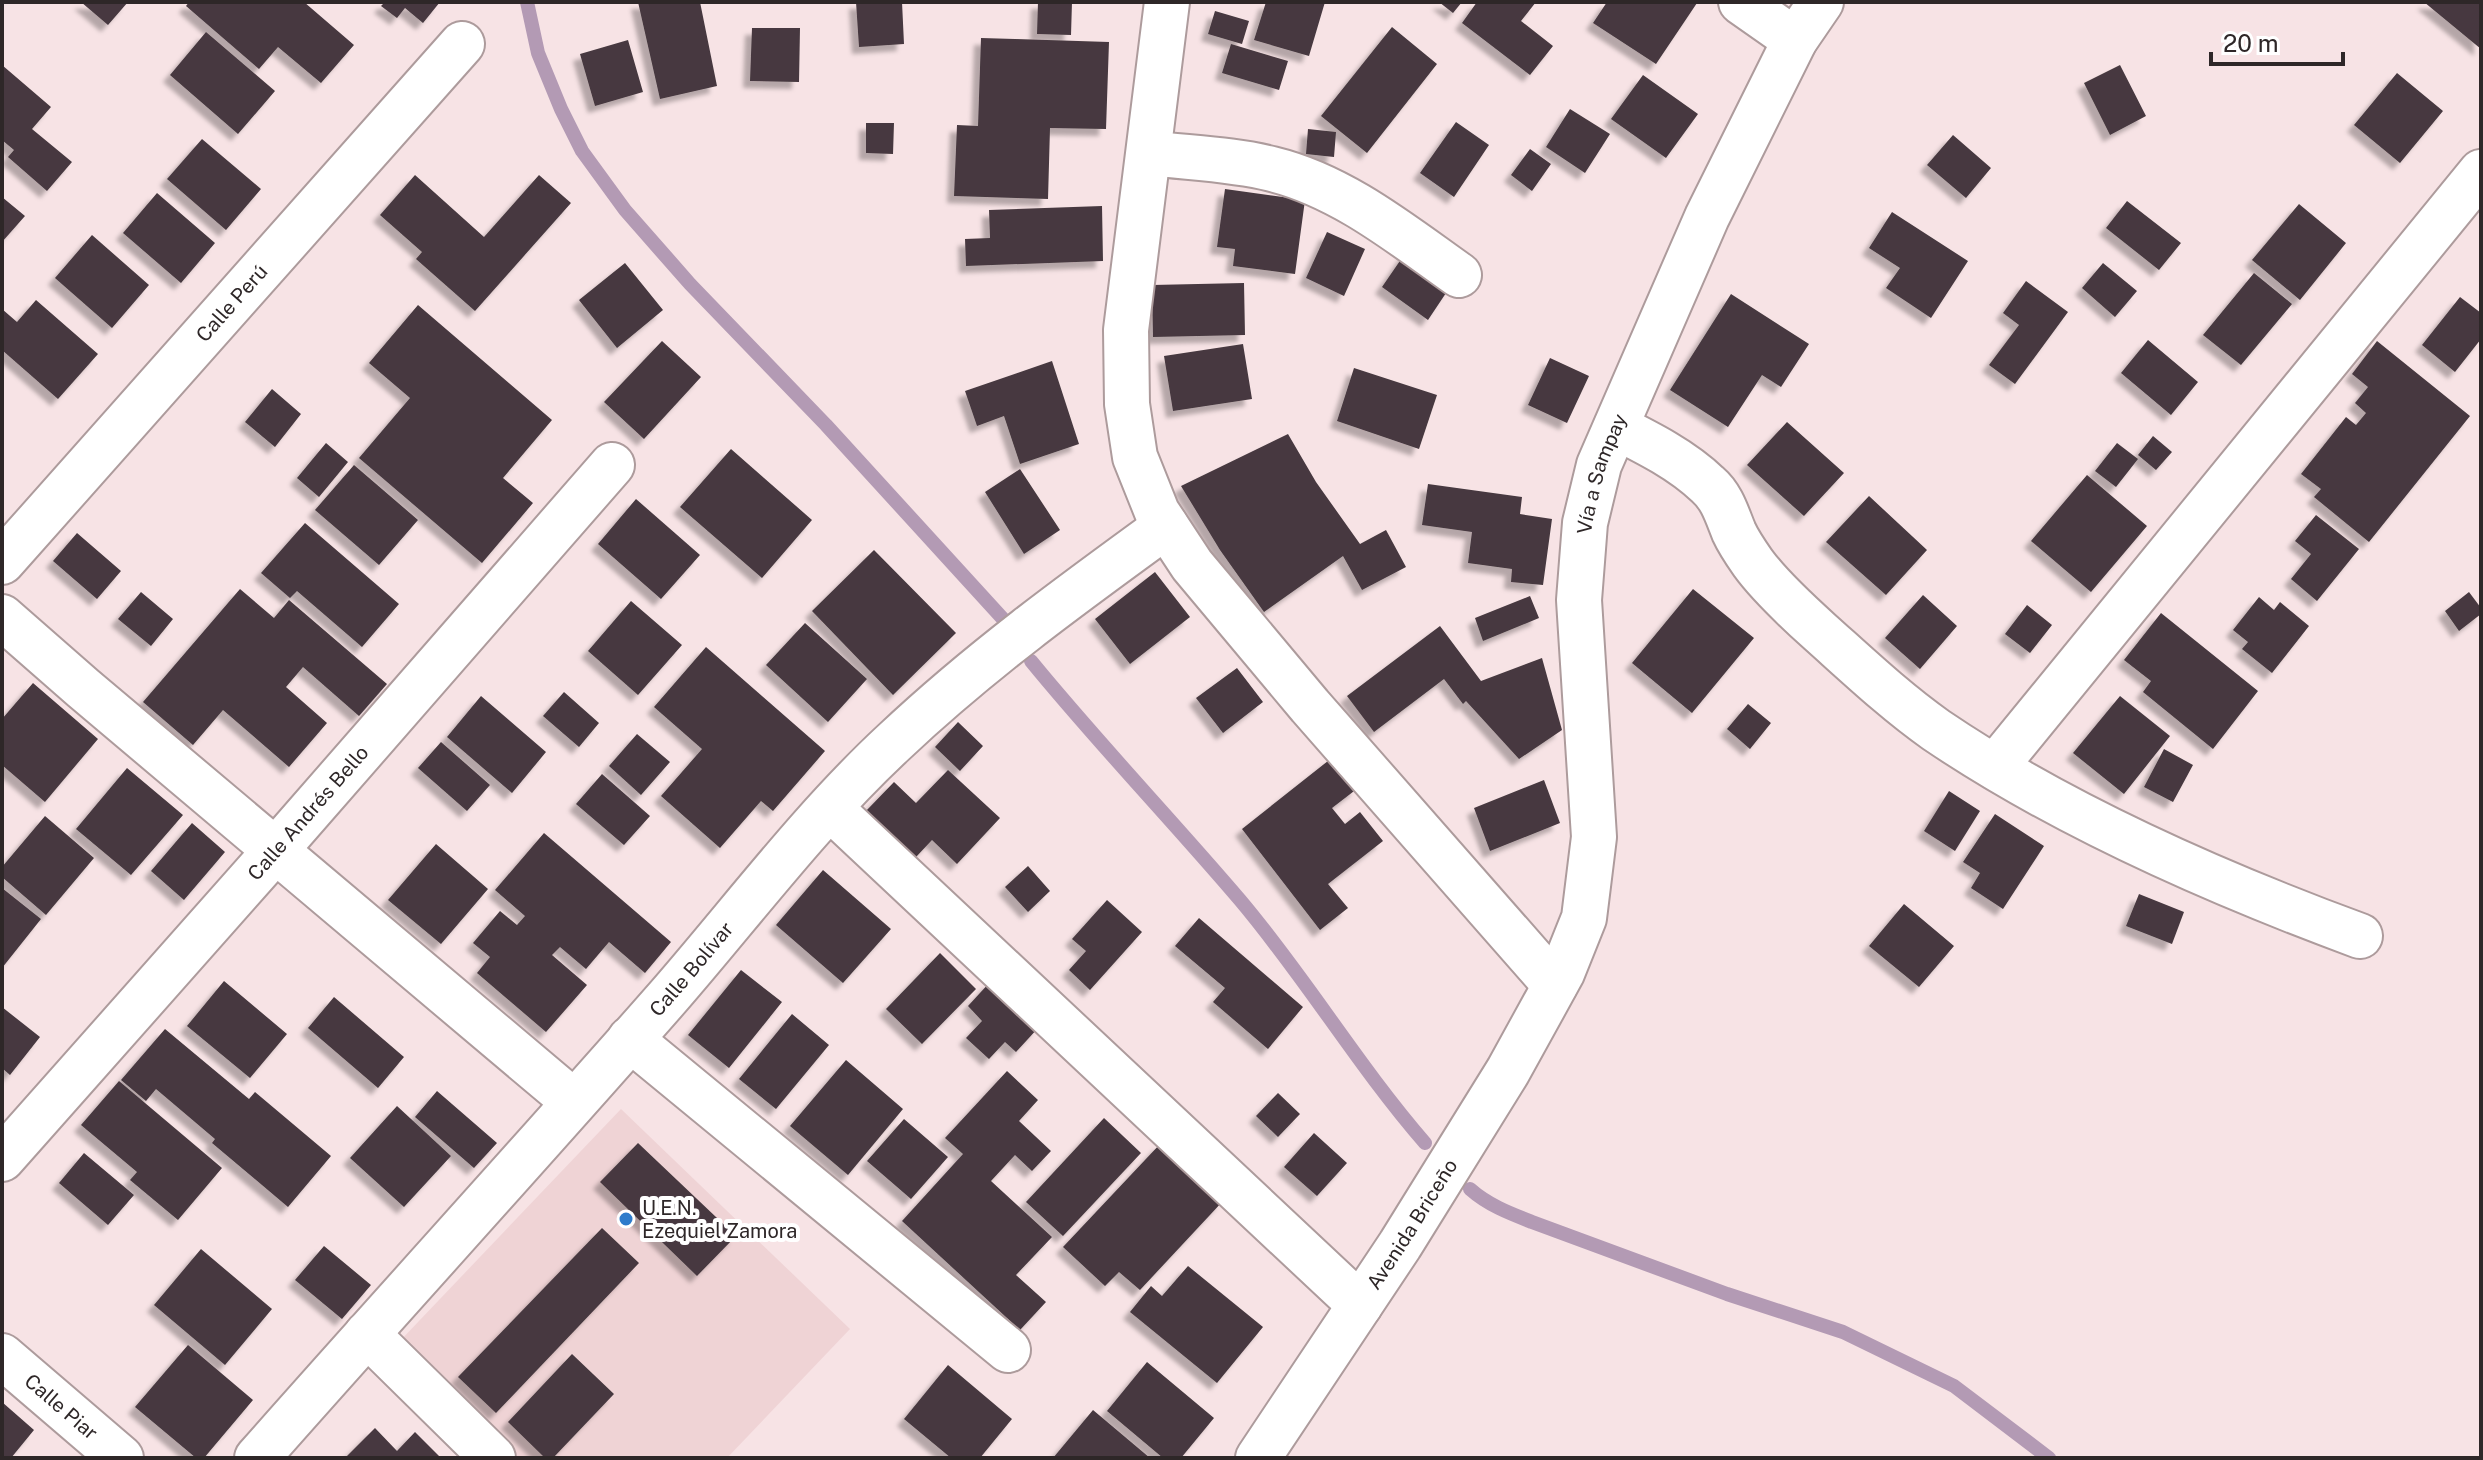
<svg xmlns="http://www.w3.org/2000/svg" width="2483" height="1460" font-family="'Public Sans',sans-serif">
<defs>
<filter id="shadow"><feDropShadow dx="-7" dy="7" stdDeviation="2" flood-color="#0004"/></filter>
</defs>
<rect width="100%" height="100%" fill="#f7e3e5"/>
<path fill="#efd3d5" d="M621,1109l229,220 -123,129h-208l-120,-116z"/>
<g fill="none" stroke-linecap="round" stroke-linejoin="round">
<path stroke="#b39ab4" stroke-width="14" d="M527,2l11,51 23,56 21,42 43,59 65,74 136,141 178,195
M1031,661c67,82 140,158 209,239 66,78 118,166 185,243
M1470,1189c18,16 39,24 62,33l195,72 116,38 111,54 95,72"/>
</g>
<path fill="#46393f" filter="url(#shadow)" d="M81,2h47l-20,23z
M189,2h115l50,43 -33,38 -43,-36 -19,22 -73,-63z
M385,2h55l-17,21 -18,-15 -8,10 -16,-12z
M638,2h62l17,84 -57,13z
M856,2h46l2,42 -45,3z
M1038,2h34l-1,33 -34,-1z
M1266,2h59l-16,54 -55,-16z
M1439,2h23l-9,11z
M1477,2h59l-15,19 32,25 -23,29 -68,-52z
M1607,2h88l2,1 -41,61 -63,-41z
M2424,2h57v47z
M1215,11l34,10 -7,23 -34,-10z
M1392,27l45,37 -70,89 -46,-37z
M752,28h48l-1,54 -49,-1z
M206,32l69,59 -37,43 -68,-59z
M981,38l128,4 -3,87 -56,-1 -2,71 -94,-3 3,-71 21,1z
M628,40l15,52 -48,14 -15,-52z
M1231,44l57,17 -9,29 -57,-17z
M2,65l49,42 -19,22 40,33 -25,29 -39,-34 6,-7 -12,-10z
M2120,65l26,51 -36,19 -26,-52z
M2397,73l46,38 -43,52 -46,-38z
M1643,75l55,39 -32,44 -55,-39z
M1570,109l40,25 -25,39 -39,-26z
M1456,122l33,23 -35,52 -34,-24z
M866,123h28l-1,31 -27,-1z
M1308,129l28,3 -2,25 -28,-3z
M1953,135l38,33 -25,30 -39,-33z
M202,139l59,50 -35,41 -59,-51z
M1530,149l21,15 -19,27 -21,-16z
M415,175l69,62 55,-62 32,28 -96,108 -59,-52 6,-7 -42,-37z
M1225,189l80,11 -10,74 -62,-8 2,-17 -18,-2z
M157,193l58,50 -34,40 -58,-50z
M2,197l23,19 -23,26z
M2127,201l54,42 -22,27 -53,-42z
M2299,204l47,39 -46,57 -48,-40z
M1102,206l1,55 -137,5 -1,-27 25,-1 -1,-28z
M1892,212l76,49 -37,57 -45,-30 14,-20 -31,-20z
M1327,232l38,17 -21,47 -38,-18z
M92,235l57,50 -37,43 -57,-50z
M1406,252l46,32 -24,36 -46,-33z
M625,263l38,47 -46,38 -38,-48z
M2103,263l34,28 -22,26 -33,-29z
M2254,273l38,31 -51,61 -38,-30z
M2026,281l42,31 -53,72 -26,-19 30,-40 -16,-12z
M1244,283l1,52 -92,2 -1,-52z
M1731,294l78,50 -28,43 -19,-12 -34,52 -58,-37z
M2460,297l21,16v26l-26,33 -33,-27z
M36,300l62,54 -40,45 -56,-49v-41l15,13z
M418,305l134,115 -49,58 30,25 -51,60 -123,-105 51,-60 -41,-35z
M2148,340l50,42 -27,33 -50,-42z
M662,341l39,36 -57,62 -40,-37z
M2377,341l93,75 -101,126 -55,-45 7,-8 -20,-15 45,-57 10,8 10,-12 -11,-10 13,-16 -16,-13z
M1243,344l9,55 -79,12 -9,-55z
M1550,358l39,18 -22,47 -39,-18z
M1052,361l27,83 -59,20 -16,-48 -27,10 -12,-35z
M1354,368l83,27 -18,54 -82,-28z
M272,389l29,25 -26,33 -30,-25z
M1787,422l57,51 -40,43 -57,-51z
M1288,434l28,48 44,62 26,-14 20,37 -44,23 -19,-34 -79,56 -44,-62 -39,-64z
M2153,436l19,16 -16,18 -18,-15z
M326,443l22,19 -29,35 -22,-19z
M2117,443l21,16 -22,28 -21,-16z
M731,449l81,71 -50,58 -82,-71z
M354,465l64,55 -39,45 -64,-55z
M1020,469l40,61 -36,24 -39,-62z
M2087,475l60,51 -56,66 -60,-51z
M1428,484l94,13 -2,17 32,5 -9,66 -32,-3 1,-13 -44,-6 4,-31 -50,-7z
M1869,496l58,54 -41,45 -60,-53z
M636,499l64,56 -39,44 -63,-55z
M2316,515l43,34 -42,52 -26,-22 20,-25 -16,-13z
M305,523l94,81 -37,43 -65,-56 -7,7 -29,-25z
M77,533l44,38 -24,28 -44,-38z
M874,550l82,83 -63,62 -81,-84z
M1155,572l35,45 -60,47 -35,-45z
M240,589l34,29 15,-18 98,84 -28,32 -56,-49 -17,20 41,36 -38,44 -66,-57 -30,35 -50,-43z
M1693,589l61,49 -62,75 -60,-50z
M141,592l32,27 -22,27 -33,-27z
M2469,592l12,16v6l-22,17 -14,-20z
M1923,595l34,31 -37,43 -35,-31z
M1530,596l9,22 -56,23 -8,-23z
M2259,597l15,13 6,-8 29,24 -37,47 -30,-24 6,-7 -15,-12z
M631,601l51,44 -44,50 -50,-44z
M2027,605l25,20 -22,28 -25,-19z
M2161,613l97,78 -45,58 -70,-57 8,-11 -27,-21z
M805,623l62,56 -39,43 -62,-57z
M1440,626l41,55 61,-23 20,72 -43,29 -53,-58 -3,3 -19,-25 -70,53 -27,-36z
M706,647l119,104 -52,60 -12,-10 -41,47 -59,-52 41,-47 -48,-42z
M1237,668l26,34 -40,31 -27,-35z
M33,683l65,56 -53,63 -43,-37v-46z
M564,692l35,31 -20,24 -36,-31z
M481,696l65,56 -34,41 -65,-56z
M2120,696l50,40 -46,58 -51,-41z
M1748,704l23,19 -21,26 -23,-20z
M958,722l25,24 -23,25 -25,-24z
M637,734l33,28 -29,33 -32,-29z
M441,742l49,43 -23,26 -49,-43z
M2164,749l29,16 -20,37 -29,-15z
M1333,757l25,31 -26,20 13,16 15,-12 23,29 -55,43 20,24 -28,22 -78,-101z
M127,768l56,47 -52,60 -55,-46z
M948,770l52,48 -43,46 -25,-24 -16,17 -50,-46 28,-29 22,21z
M602,774l48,42 -26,29 -48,-41z
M1544,780l16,43 -70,28 -16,-43z
M1949,791l31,20 -25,40 -31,-20z
M1995,814l49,32 -41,63 -32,-21 9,-15 -17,-11z
M45,816l49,42 -48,57 -44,-38v-10z
M192,823l33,29 -41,48 -33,-29z
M544,833l127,109 -26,31 -36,-31 -23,27 -26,-22 -8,8 35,30 -41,47 -69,-59 13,-16 -17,-14 27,-32 17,14 8,-9 -30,-26z
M436,844l52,45 -47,55 -53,-44z
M1028,866l22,25 -22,21 -23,-25z
M823,870l68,59 -48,54 -67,-58z
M2,888l39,31 -39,49z
M2139,894l45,18 -12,32 -46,-18z
M1107,900l35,32 -52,58 -21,-20 17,-19 -14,-12z
M1904,904l50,42 -35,41 -50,-41z
M1199,918l104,89 -35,42 -55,-47 12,-14 -50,-42z
M940,953l36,36 -54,55 -36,-35z
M741,970l41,32 -53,66 -41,-33z
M224,981l63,53 -37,44 -63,-52z
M991,981l48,46 -23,25 -11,-10 -16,17 -23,-21 16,-17 -14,-15z
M334,997l70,60 -26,31 -70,-60z
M2,1007l38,30 -30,38 -8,-7z
M792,1014l37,31 -53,64 -37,-30z
M165,1029l84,70 6,-7 76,64 -43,51 -76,-64 3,-4 -59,-50 -10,12 -25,-21z
M846,1060l57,49 -55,66 -58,-49z
M1007,1071l31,29 -19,21 32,30 -19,20 -17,-16 -24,26 61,56 -36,38 30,27 -26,28 -118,-109 61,-67 -18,-16z
M119,1081l103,87 -44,52 -48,-40 7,-8 -56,-47z
M437,1091l60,52 -23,25 -59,-51z
M1278,1093l22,21 -22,23 -22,-21z
M397,1106l54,50 -47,51 -54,-49z
M1104,1118l37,35 -78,83 -37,-34z
M904,1119l44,38 -37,42 -44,-38z
M1314,1133l33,30 -30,33 -33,-29z
M638,1143l98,93 -39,40 -97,-94z
M1161,1143l62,58 -83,89 -21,-18 -14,14 -42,-39z
M84,1153l50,42 -26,30 -49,-42z
M602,1228l37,35 -143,150 -38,-36z
M324,1246l47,39 -29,34 -47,-39z
M201,1249l71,60 -47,56 -71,-60z
M1188,1266l75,61 -46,56 -87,-71 21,-26 11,10z
M188,1345l65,55 -49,58h-8l-61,-51z
M572,1354l42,40 -61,64h-8l-37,-36z
M1147,1362l67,56 -33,40h-18l-56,-47z
M948,1365l64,54 -32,39h-29l-47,-39z
M2,1402l32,28 -23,28h-9z
M1093,1410l57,48h-97z
M375,1428l22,23 18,-19 26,26h-96z"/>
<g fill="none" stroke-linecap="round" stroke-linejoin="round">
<defs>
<g id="minor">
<path d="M1167,2l-41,328 1,74 8,53 22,55 35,53 118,141 245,279"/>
<path d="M1741,2l54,38"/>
<path d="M1149,153c40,5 83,6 123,16 70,17 129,65 187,106"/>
<path d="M1616,427c32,16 66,33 92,58 14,12 19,30 26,47 5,11 12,21 19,31 16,22 47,51 67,69 38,34 75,69 116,98 127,86 280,153 424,206"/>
<path id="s1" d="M2,562l460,-518"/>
<path d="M2,617l81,71 491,414"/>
<path d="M1995,767l486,-595"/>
<path d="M830,808l530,497"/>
<path d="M630,1039l378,311"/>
<path id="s2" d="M2,1159l273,-308 337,-386"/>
<path d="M367,1334l126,124"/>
<path id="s3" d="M2,1356l119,102"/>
<path id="s4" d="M257,1458c136,-154 275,-306 411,-461 74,-85 143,-178 226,-255 86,-81 177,-147 272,-216"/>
<path id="s5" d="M1258,1458l142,-213 108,-174 54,-98 22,-55 10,-81 -15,-237 6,-77 14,-58 108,-248 88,-177 26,-38"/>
</g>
</defs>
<use href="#minor" stroke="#ad9b9c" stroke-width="48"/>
<use href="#minor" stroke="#fff" stroke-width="44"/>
</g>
<circle fill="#2e7bcb" stroke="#fff" stroke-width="3" cx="626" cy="1219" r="8"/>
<g text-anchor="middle" stroke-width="8" stroke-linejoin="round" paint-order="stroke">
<g font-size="20" fill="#2e2728" stroke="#fff">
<text dy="7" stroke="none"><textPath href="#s1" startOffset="346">Calle Perú</textPath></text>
<text dy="7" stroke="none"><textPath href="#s5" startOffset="1080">Vía a Sampay</textPath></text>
<text dy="7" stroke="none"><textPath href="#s2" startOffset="462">Calle Andrés Bello</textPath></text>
<text dy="7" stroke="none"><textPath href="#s4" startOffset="654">Calle Bolívar</textPath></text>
<text dy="7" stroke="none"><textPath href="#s5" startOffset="280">Avenida Briceño</textPath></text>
<text dy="7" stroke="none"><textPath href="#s3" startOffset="78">Calle Piar</textPath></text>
</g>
<g font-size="20" fill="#2e2728" stroke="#fff" text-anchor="start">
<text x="642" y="1215">U.E.N.<tspan x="642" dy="23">Ezequiel Zamora</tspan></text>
</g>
</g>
<rect width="2483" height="1460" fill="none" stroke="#2e2728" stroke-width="8"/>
<path d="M2211 52v12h132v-12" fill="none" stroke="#2e2728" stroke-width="4"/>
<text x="2223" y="52" font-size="24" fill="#2e2728" stroke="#ffffff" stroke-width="6" paint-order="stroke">20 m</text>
</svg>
